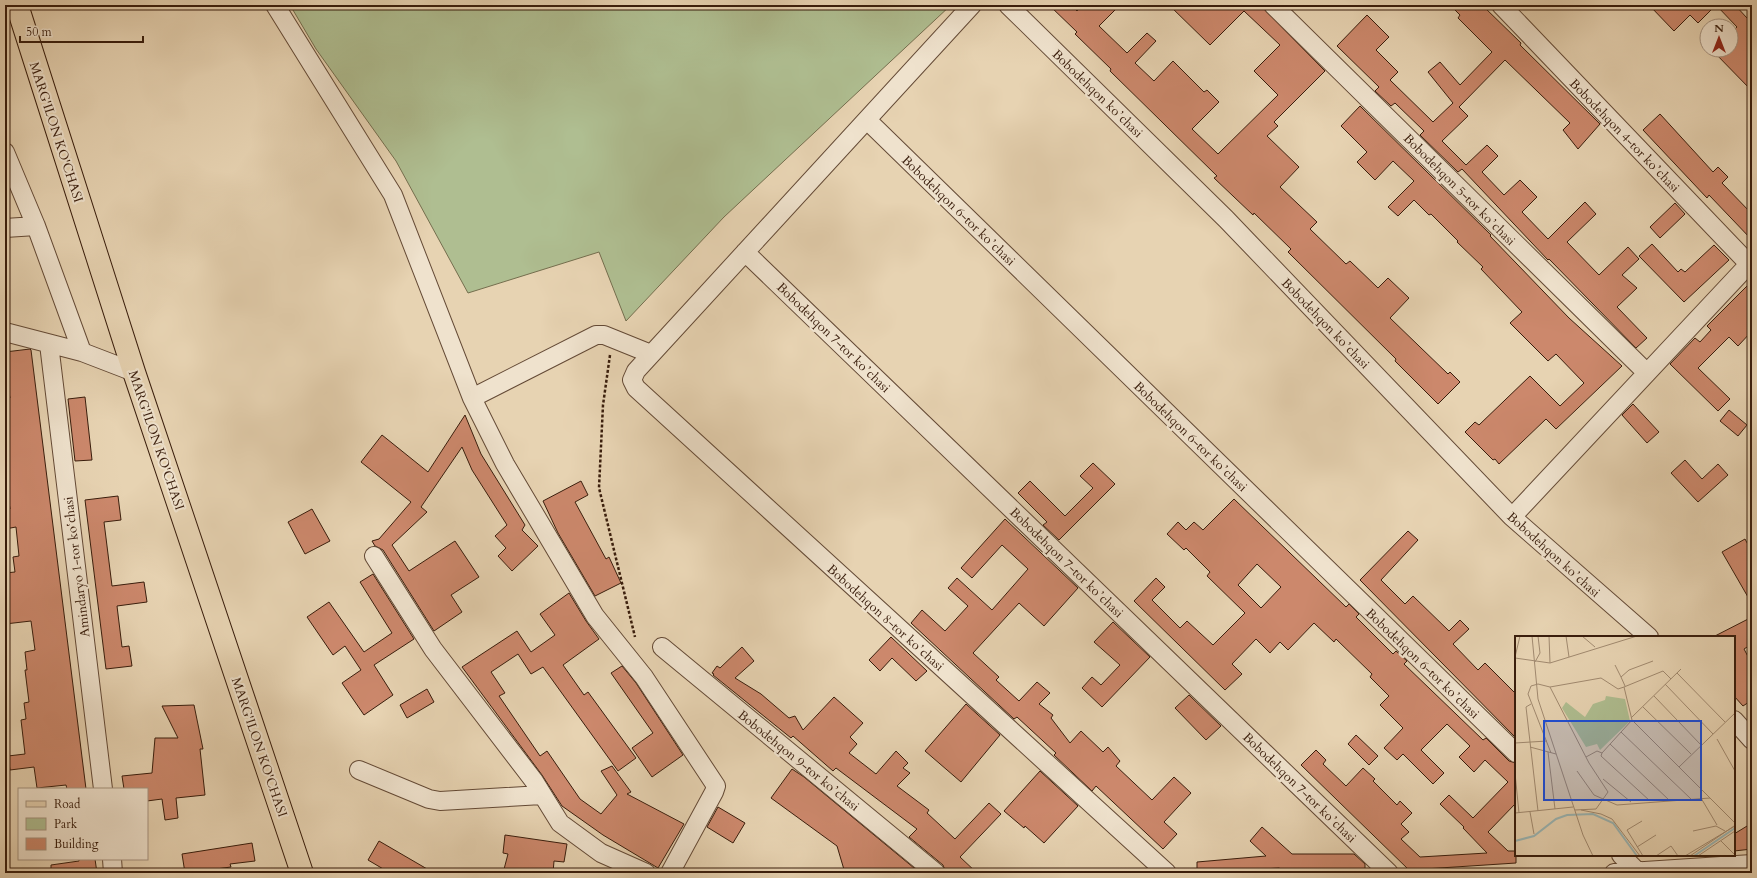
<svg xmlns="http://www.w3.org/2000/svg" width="1757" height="878" font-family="Cardo,serif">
<rect width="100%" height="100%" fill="#e7d3b2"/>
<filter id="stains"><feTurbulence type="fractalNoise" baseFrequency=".005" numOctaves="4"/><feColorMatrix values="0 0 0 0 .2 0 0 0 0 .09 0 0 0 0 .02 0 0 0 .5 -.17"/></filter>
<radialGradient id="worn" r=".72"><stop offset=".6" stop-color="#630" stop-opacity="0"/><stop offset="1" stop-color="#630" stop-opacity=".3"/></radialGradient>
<path fill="#afbe91" stroke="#746e4e" d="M290,5h661l-227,212 -98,104 -27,-69 -131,41 -72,-132 -80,-112z"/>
<path fill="#cc886c" stroke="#391d0c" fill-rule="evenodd" d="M1049,5h22l6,6 5,-6h38l-21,21 28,27 20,-20 9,8 -21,22 19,18 19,-20 31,31 3,-2 12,12 -27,27 26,25 60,-59 -24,-24 26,-26 -36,-34 -34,34 -41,-40h91l65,66 -51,51 4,4 -11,10 32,31 -19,20 37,35 -7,7 36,35 4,-3 28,27 10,-10 21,20 -19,20 58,56 2,-2 10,10 -22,22 -43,-43 1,-2 -108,-107 3,-3 -37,-36 -1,2 -39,-37 3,-2 -107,-105 1,-2 -36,-35 2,-2z
M1450,5h32l39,38 -1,2 80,79 -22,25 -15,-19 7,-7 -65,-63 -46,47 9,9 -26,25 24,24 21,-20 11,11 -16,16 22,23 16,-15 17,17 -15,15 26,27 37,-37 11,12 -29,28 32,33 29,-28 11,12 -17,16 15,13 -20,19 30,31 -11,10 -87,-89 -1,1 -86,-91 -4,3 -38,-37 4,-4 -29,-28 -4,3 -16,-15 4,-4 -42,-41 30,-31 22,22 -13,13 22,22 -8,8 43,42 20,-19 -25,-31 12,-10 20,23 32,-33 -34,-34 2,-3z
M1649,5h86l12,13 5,-5v78l-40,-41h19v-17l6,-6 -21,-22 -18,18 -8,-8 -16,16z
M1360,106l131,129 -1,1 79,82 53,48 -66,63 -10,-10 -47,45 -4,-5 -2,1 -28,-28 10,-10 4,3 51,-49 30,30 24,-23 -28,-29 -8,7 -38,-38 12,-11 -41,-43 2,-2 -26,-25 1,-1 -27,-27 -2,1 -15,-15 -16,16 -10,-9 26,-26 -21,-20 -18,19 -18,-18 10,-10 -26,-26z
M1660,114l53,58 5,-5 10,10 -6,6 30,31v26l-43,-45 -2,3 -64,-68z
M1675,203l10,11 -25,24 -10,-11z
M1652,244l26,28 3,-3 4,3 29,-27 15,15 -45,42 -45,-46z
M1752,281v50l-14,15 -9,-9 -31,31 32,31 -12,12 -48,-47 25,-26 5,4 11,-12 -4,-4z
M30,349l1,1 55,439h-19l-1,-4 -29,3 -3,-21 -24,3 -2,-14 17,-2 -4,-34 5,-1 -2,-16 5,-1 -4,-32h2l-2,-18 10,-2 -4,-29 -26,3v-51l10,-1 -2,-15 6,-1 -3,-29 -11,2v-19l5,-1 -5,-35v-13l4,-1 -4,-35v-27h5l-5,-28v-18z
M85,397l7,63 -17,1 -7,-62z
M1633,404l26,28 -12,11 -25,-28z
M1729,410l18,15 -9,11 -18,-15z
M465,415l16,39 44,71 -3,5 16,16 -26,25 -14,-15 8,-8 -11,-12 12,-11 -35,-55 -10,-23 -41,60 6,5 -35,33 17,26 46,-30 24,36 -28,18 11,17 -28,19 -51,-81 -8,-4 -3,-5 7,-2 32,-37 -50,-40 21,-27 46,37z
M1685,460l17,19 16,-15 10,11 -30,27 -27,-29z
M1093,463l22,21 -56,56 -16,-15 4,-3 -29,-29 12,-12 35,35 28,-28 -13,-12z
M581,481l7,14 -13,7 31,57 3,-2 12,26 -26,13 -37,-63 -15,-32z
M118,496l3,24 -17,2 8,64 32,-4 3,20 -30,4 5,41 7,-1 3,20 -26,3 -21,-169z
M1234,499l112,108 3,-3 10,10 -3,3 37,37 3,-3 11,10 -3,3 79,76 3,-2 23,23 7,2v40l-28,29 20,19h8v12l-107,7 -108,-105 15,-15 10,10 -3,4 23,22 17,-18 12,11 -2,2 24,24 3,-4 12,12 -11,11 8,8 -8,7 19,18 67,-4 -24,-25 1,-1 -24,-23 9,-9 24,23 35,-36 -23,-22 -11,12 -15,-15 11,-11 -23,-22 -26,26 23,23 -11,11 -30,-30 -6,6 -13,-12 19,-20 -23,-23 9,-9 -19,-19 2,-3 -36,-35 -2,3 -20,-19 -26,27 -8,-8 -10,11 -14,-14 -24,25 10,10 -17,16 -91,-89 22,-23 9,9 -13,13 28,28 7,-7 26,24 32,-32 -38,-37 3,-4 -24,-24 -2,2 -17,-16 11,-12 8,8 8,-8 9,8zM1257,564l24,23 -20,21 -23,-23z
M312,509l18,32 -25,13 -17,-32z
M1005,519l73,69 -34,38 -25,-23 -46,50 26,24 -3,3 23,21 18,-19 13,11 -11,11 14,11 -2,3 19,25 11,-12 22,21 5,-5 12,14 -4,5 36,34 22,-23 17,16 -27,29 13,12 -14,15 -67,-63 -4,5 -38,-36 2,-2 -39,-36 -3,2 -103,-96 11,-13 23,21 23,-25 -20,-18 9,-10 35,32 36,-41 -26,-24 -30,33 -11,-10z
M1408,531l10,9 -37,40 24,24 8,-8 36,35 11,-11 9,9 -16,15 25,26 7,-7 31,31v44l-156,-158z
M1745,539l7,13v52l-30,-52z
M373,574l41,65 -40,26 19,30 -29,20 -22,-32 19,-13 -16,-24 -12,9 -26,-38 22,-15 35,50 28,-19 -32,-51z
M569,593l17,28 13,18 -36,26 21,30 4,-3 48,66 -18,13 -75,-104 -12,7 -13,-20 -27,18 14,21 -6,3 41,60 7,-5 33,48 21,15 16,-19 -16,-24 11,-5 19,26 -4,2 57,30 -26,44 -55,-33 -41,-29 -20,-31 -80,-108 55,-36 14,21 24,-17 -15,-21z
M1752,617v27l-8,5 8,15v36l-9,6 -9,-10v-59h-21z
M1113,622l37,35 -48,50 -20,-19 10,-11 9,8 19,-20 -26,-23z
M891,637l36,34 -11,10 -24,-23 -12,13 -11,-11z
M742,647l12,14 -19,17 26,16 28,24 6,-2 8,14 31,-33 29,26 -13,14 7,7 -8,9 27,21 20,-23 12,12 -5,5 7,5 -13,13 32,24 -2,3 28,26 34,-36 12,11 -41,43 17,16h-31l-3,-8 -34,-28 8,-8 -81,-61 -3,3 -40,-35 -2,2 -78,-63 1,-1 -2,-1 5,-7 3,2z
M622,666l14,17 47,72 -31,22 -20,-29 21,-15 -42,-60z
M427,689l7,13 -27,16 -7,-13z
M1189,695l32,31 -15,14 -31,-32z
M966,704l34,31 -39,47 -36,-31z
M194,705l9,44h-3l5,46 -29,3 2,20 -13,2 -3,-21 -15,2v-12h-23l-2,-13 30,-3 3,-35h23l-16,-32z
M1356,735l22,21 -9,9 -21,-21z
M792,769l12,8 116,96h-27l-4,-2 -6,2h-38l-8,-27 -66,-48z
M1040,771l38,35 -34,37 -19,-17 -1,2 -20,-17z
M718,807l27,16 -12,20 -26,-16z
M1752,823v26l-18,2v-17z
M1262,827l30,27h62l11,10v5h-84l-2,-1 -82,5v-11l69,-6 -16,-15z
M505,835l62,9 -3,18 -10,-1 -1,12h-50l5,-19 -5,-1z
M379,841l55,32h-44l-22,-13z
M252,843l3,18 -25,3 1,3 -46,6 -3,-19z
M79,859h16l2,14h-46v-8l28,-4z"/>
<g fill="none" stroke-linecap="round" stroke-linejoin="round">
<defs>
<path id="minor" d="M275,5l118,190 79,203 33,66 90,152 49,61 72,109 -2,6 -44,81
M972,5l-336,366 -4,9 4,8 531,485
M1008,5l218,214 286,298 137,120
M1273,5l374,368
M1501,5l248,259
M867,120l649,633
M5,152l31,74 46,126
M5,228l31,-2
M745,252l644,621
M5,332l77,20 52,20
M49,344l54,445
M472,398l124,-63h8l47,19
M1512,517l240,-256
M374,556l59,93 101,132 26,42 41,30 45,20
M662,647l274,226
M1734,720l18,20
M359,770l70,29 11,2 102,-6
M1621,855l17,17
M112,859l1,14
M1614,873l138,-9"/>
<path id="major" d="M17,5l117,367 168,501"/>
</defs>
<use href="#minor" stroke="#644a36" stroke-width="20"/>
<use href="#major" stroke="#391d0c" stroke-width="24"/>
<path stroke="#391d0c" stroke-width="2.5" stroke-dasharray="3 2" stroke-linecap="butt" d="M610,355l-7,50 -4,83 36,149"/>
<use href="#minor" stroke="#efe2cd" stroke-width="18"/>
<use href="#major" stroke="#e7d3b2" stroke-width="22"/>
</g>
<g text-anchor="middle" stroke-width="4" stroke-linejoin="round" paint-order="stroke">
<g font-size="13" fill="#391d0c" stroke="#efe2cd">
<text transform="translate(1098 93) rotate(44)" y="5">Bobodehqon koʼchasi</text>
<text transform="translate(57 132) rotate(72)" y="5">MARG'ILON KO'CHASI</text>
<text transform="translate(1625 135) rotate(46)" y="5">Bobodehqon 4-tor koʼchasi</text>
<text transform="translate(1460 189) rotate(45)" y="5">Bobodehqon 5-tor koʼchasi</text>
<text transform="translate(959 210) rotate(44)" y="5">Bobodehqon 6-tor koʼchasi</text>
<text transform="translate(1326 323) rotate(46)" y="5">Bobodehqon koʼchasi</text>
<text transform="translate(834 337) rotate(44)" y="5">Bobodehqon 7-tor koʼchasi</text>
<text transform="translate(1191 436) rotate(44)" y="5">Bobodehqon 6-tor koʼchasi</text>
<text transform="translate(157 440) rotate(71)" y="5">MARG'ILON KO'CHASI</text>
<text transform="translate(1554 554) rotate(42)" y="5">Bobodehqon koʼchasi</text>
<text transform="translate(1067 562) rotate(44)" y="5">Bobodehqon 7-tor koʼchasi</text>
<text transform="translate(76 567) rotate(-97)" y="5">Amindaryo 1-tor koʻchasi</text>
<text transform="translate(886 617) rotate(42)" y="5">Bobodehqon 8-tor koʼchasi</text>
<text transform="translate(1423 663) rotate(44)" y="5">Bobodehqon 6-tor koʼchasi</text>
<text transform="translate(260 747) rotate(71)" y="5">MARG'ILON KO'CHASI</text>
<text transform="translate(799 760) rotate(39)" y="5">Bobodehqon 9-tor koʼchasi</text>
<text transform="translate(1300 787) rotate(44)" y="5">Bobodehqon 7-tor koʼchasi</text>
</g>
</g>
<g transform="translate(1515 636)">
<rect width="220" height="220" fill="#e7d3b2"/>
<path d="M91,60l19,3 5,22 -30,29 -3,-6 -11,3 -24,-39 4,-6 19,15 8,-13 12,-4z" fill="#afbe91"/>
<path fill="none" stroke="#9ab6b5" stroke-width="2" d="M0,205l19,-5 22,-17 11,-4 26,-1 20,9 24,33M179,220l41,-28"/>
<path fill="none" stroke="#a18a70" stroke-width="1" d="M17,0l6,63 45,136 10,21M34,0l1,27M51,0l3,21M67,0l13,11M0,21l5,-21M0,22l35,5 87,-27M20,26l5,-9 -2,-17M100,29l6,12M162,37l48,49M150,48l48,50M110,50l-4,-9 8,-7 24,-9M35,51l39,76 19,29 -12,17 -21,1M109,51l39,-16 8,8M139,60l47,49M16,68l-5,3 12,104M128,71l48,47M116,82l50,-49M106,96l70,67M202,103l18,32M0,107l32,-2M95,108l59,56M15,111l26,7M33,116l7,57M36,117l-23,-59 3,-8 7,-2 12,3 51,-9 17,11 6,-2 8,33 103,103M87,117l-1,3 49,45M87,117l30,-33M71,121l11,-6 5,2M164,131l56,-54M62,135l17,24 23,10 93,-7M0,137l4,40M88,143l28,23M186,162l16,27M66,174l20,4 11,5 28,37M15,176l4,22M0,177l58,-6M127,185l-15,9 16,26M178,195l23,-5 9,5M206,205l14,14M122,211l19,-12M141,220l15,-10 7,10M170,220l50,-30M175,220l44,-30M183,220l37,-25"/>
<path fill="#1d4ed8" fill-opacity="0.15" stroke="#1d4ed8" stroke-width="2" d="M29,85h157v79h-157z"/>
<rect width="220" height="220" fill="none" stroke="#391d0c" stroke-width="2"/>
</g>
<rect width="1757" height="878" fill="none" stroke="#e7d3b2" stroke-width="20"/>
<rect x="6" y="6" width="1745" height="866" fill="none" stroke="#391d0c" stroke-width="2"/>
<rect x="10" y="10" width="1737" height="858" fill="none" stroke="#391d0c"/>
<rect x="18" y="788" width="130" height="72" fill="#efe2cd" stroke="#a69380"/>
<rect x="26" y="801" width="20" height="6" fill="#e7d3b2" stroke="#a69380"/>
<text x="54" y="808" font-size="12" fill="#391d0c">Road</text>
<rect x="26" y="818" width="20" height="12" fill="#afbe91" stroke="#a69380"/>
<text x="54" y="828" font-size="12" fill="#391d0c">Park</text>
<rect x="26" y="838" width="20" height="12" fill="#cc886c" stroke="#a69380"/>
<text x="54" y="848" font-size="12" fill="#391d0c">Building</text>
<g transform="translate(1719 38)"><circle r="19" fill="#efe2cd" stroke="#a69380"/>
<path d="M0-3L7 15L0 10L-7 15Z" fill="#8f2418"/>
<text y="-6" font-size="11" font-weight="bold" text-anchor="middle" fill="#391d0c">N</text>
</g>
<path d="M20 36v6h123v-6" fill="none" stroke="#391d0c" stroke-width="2"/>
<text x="26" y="36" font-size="12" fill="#391d0c" stroke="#efe2cd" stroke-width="3" paint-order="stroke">50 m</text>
<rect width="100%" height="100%" filter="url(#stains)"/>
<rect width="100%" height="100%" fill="url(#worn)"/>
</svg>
